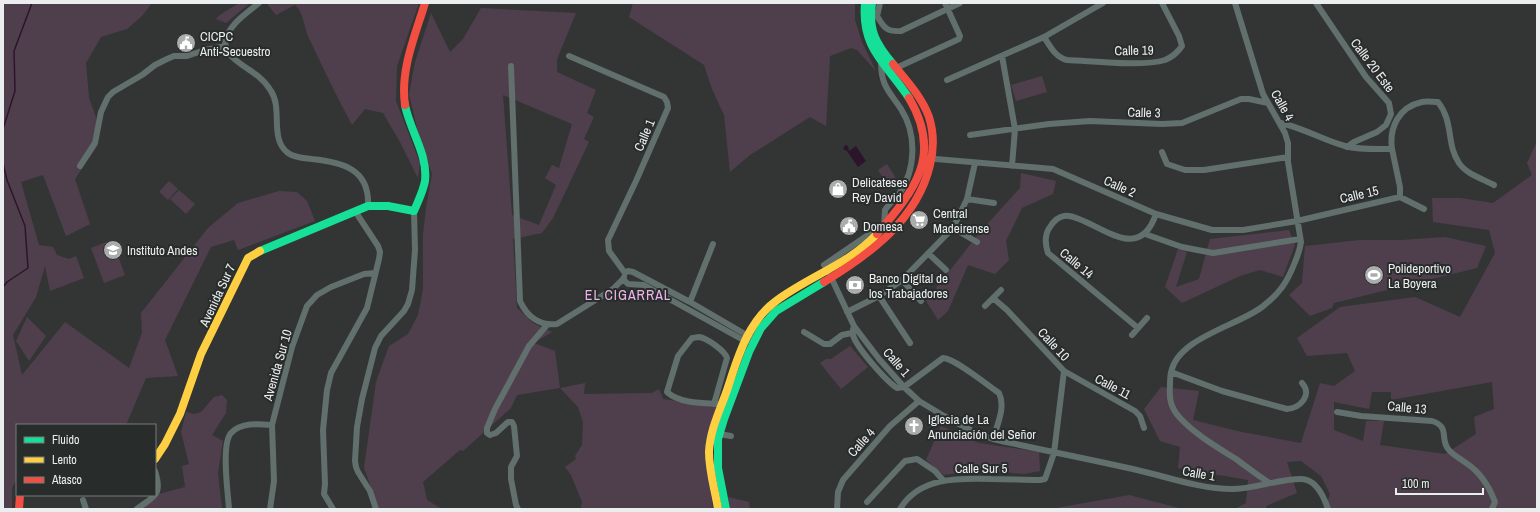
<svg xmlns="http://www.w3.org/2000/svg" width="1540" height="512" font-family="'Archivo Narrow',sans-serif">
<rect width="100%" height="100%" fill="#333535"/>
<path fill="#4f3f4d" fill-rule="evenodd" d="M3,3h149l-10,13 -15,13 -26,8 -15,26 3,35 8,22v26l-22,33 15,45 -24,12 -23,-61 -22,7 18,63 14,2 4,8 12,4 7,-3 8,22 -34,13 -5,-25 -9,31 -23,38 9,40 43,-53 64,46 13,-35 -1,-20 67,-85 30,-25 41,-12 18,1 10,9 8,20 -77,29 -4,-10 -23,7 -46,93 13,36 -32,2 -20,47h-109v54l-5,9v21h-9z
M239,3h11l-24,20 -10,-4c2,-4 17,-12 23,-16z
M268,3h151l-22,63 -1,35 24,62 -2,15 -18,-36 -17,-29 -18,-4 -13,16c-16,-30 -30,-59 -44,-89 -4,-10 -5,-25 -13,-31l-19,10 -9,-11z
M633,3h222v17l7,22 14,29 -19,-21 -6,-2 -21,8 -4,70 -16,-9 -60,38 -20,17 -6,-57 -12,-26 -8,-24 -75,-48z
M481,8l95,5 -19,46v13l39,18 -9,23 7,4 -10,22 5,3 -36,76 -11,15 -29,6 4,69 16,15 19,9 -18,11 21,8 5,37 25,-5 -1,11 68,-1 7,-4 4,10 54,8 -12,43 8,59h-132l1,-7 -11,-27 -6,-8 11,-8 -1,-3 7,-11 1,-23 -5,-15 -18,-19 -43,7 -6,13 -48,43 -3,-1 -37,32 4,18 15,9h-63l-15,-41 12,-86 13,-36 19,-12 10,-19 5,-26v-55l3,-26 6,-34 -14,-42 -9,-38 6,-32 16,-49 19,39 13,-13zM503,95l69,29 -13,44 -7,-3 -7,13 11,7 -17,40 -27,-10z
M1042,76l5,16 -31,9 -5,-16z
M1537,141v368h-212l5,-15 -9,-18 -20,-15 -14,1 10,31 -31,13 1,3h-32l11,-6 2,-23 -70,-12 2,-21 -20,-6 -16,-32 17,-22 38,4 -6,29 44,11 64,12 19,-60 14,3 21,-15 -8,-18 -40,3 -10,-18 43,-31 75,-10 45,20 35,-64 -6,-23 -56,-8 -1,-24h28l33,5 39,-28 -5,-12zM1492,382l2,27 -20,8 2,17 -31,20 -65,-9 4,-24h-18l-3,20 -29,-11v-28l35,7 3,-17h19v8z
M887,164l10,16 -9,6 -10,-16z
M1021,173l35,8 -3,13 -31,14 -16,33 3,19 -14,14 -27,-9 -20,46 -10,9 -12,-19 54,-69 40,-44z
M169,181l9,8 -10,11 -9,-8z
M179,190l16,14 -9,10 -16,-15z
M1289,230l6,15 -12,32 -23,-7 -20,6 -58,27 -17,-16 13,-38 9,3 -11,35 23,-8 11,-40z
M1445,237l41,9 -9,22 -143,35 -2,5 -22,8 -21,-21 13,-12 3,-37 55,-6h42z
M112,240l13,35 -21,8 -13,-35z
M27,317l19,19 -17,25 -13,-20z
M850,346l18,21 -27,22 -21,-26 6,-4h5z
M222,395l5,5 -1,13 -14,22 11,6 -5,32 4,36h-81l18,-15 26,-7 -3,-21 7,-2 -8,-32 5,-20 8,2 7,-2 13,-15z
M941,426l38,17 60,9 1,19 -16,3 -42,-4 -38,5 -18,-15z
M1129,495l54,14h-132z
M728,497l21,5 1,7h-20z"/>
<path fill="#2c152a" d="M845,145l3,1 1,5 7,-5 10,15 -8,6 -11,-16 -4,-2z"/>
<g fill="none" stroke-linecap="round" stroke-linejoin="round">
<path stroke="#2c152a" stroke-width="1.5" d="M3,129l12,-38 -1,-40 18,-48
M3,163l4,17 18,46 3,42 -21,14 -4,5"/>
<path stroke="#616f6d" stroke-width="6" d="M259,3c-12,10 -33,23 -34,41 0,13 25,25 34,33 5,4 9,9 12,14 12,18 -2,48 17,62 7,5 16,5 24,6 30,3 58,10 56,47
M880,3l-3,13c7,12 10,16 24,15l59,-28
M1235,3l28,91 22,39 3,10v19l13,80c-1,7 -3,13 -6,20 -8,21 -16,32 -33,45 -25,19 -85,31 -91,66 -1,3 -1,8 -1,12 -1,13 0,22 10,33 16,17 37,29 56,41 11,8 21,16 32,23
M1316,3l50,74 23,26 2,11 -5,11 -9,7 -23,10 -7,5
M1044,37c6,9 11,20 23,23 26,1 75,7 98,0 7,-3 13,-8 17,-14l-3,-10 -17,-33
M569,56l95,41 3,5 1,6 -32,73 -28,59 1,11 16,22
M1002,56l13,73 -3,37
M881,62c0,24 8,29 20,47 16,25 15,61 -2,85 -4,5 -10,10 -14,16l-1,17
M511,66l9,235c7,16 20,25 37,23l56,-35 10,-10
M896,68l63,-29 1,-3 -15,-33
M947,80l97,-43 59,-34
M1281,123c22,5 42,17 64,23 15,4 32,3 47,3l8,38v10
M970,135l79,-11 41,-3 72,3 20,-1 59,-24h8l19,4
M1392,149c-3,-22 7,-42 30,-47 5,-1 11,0 16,0 16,20 8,42 21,61 7,11 24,16 35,22
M1162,152l5,12 18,6h19l84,-13
M924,158l129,11 103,45 56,16h31l54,-9 103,-24 24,12
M80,166l15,-23 6,-31 7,-15 5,-5 29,-17 13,-10 12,-6 7,-3h13l18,-6 21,-4
M967,199l27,4
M953,228l24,14
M1145,234l37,13 31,6 87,-14
M929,254l17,16
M824,265l44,-30 4,-2 4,2
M625,273l3,-2 5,1 57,30 60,35
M830,275l24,51 25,33 25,28 15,14 25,15 32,17 17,6c48,11 96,20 144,31 31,7 63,19 95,19 22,0 46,-10 69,-10 15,0 23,18 27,30
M624,277l-1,2 5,5 16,1 101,56h4
M902,280l19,21
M879,296l31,47
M993,298l14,12 57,61 71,40 5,5 4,12
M690,302l23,-58
M985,306l16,-16
M847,312l32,-16 23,-16 51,-52 14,-29 8,-36
M854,326c-1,3 -2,6 -1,9 3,12 33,46 44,53l7,-1 39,-29c13,1 44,27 56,35 7,14 -2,32 -6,46
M1138,328l-90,-75c-3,-9 -4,-18 2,-26 3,-5 8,-10 14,-11 5,-1 10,1 15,3 29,11 61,41 77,-5
M804,332l20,12h6l12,-9 10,-2
M1132,335l15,-17
M1171,372l51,19 65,18c13,-1 26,-14 15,-26
M714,404l13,-46c-2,-7 -20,-20 -28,-21 -3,0 -5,1 -7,1l-14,18 -11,36c13,12 38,11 55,12
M1337,412l24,4 71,5c19,6 7,19 17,29 4,5 12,9 17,13 14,9 23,23 29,39l-3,7
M719,434l12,2
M83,500l3,9
M867,502l38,-41 12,-2 18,12 8,9
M137,509c17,-13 26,-13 18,-38
M229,509c-1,-16 -8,-65 2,-76 10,-11 29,-9 41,-8
M270,509l4,-28 -2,-56 20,-78 15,-41 10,-11 14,-8 33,-13 11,-1
M333,509l-9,-15 1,-10 -2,-54 4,-40 4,-17 36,-65 12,-49 1,-7 -2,-6 -23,-35
M376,509l-6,-18 -12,-19 -2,-5 -1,-6 2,-34 5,-28 13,-51 6,-12 23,-25 4,-7 4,-14 3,-40 -1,-39
M518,509l-2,-4 -5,-26v-12l6,-11 -3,-30 -2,-4h-4l-12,11 -6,2 -3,-2v-5l8,-19 34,-63 18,-21
M837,509l1,-17 5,-12 47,-54 29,-25
M900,509c19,-32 58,-31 91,-30 17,0 33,1 49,1l5,-1 9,-26 10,-82"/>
<path stroke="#16e098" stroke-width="8" d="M865,3c-4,46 21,60 44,95
M872,3c-4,27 4,41 21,61
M260,251l108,-45h20l26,5c4,-10 9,-19 11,-30 3,-27 -15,-50 -20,-76
M726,509l-8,-41v-29l6,-20 25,-67 12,-24 15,-17 48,-29"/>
<path stroke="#ffcf43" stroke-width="8" d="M155,459l10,-15 15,-30 21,-60 47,-96 12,-7
M718,509c-3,-19 -9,-38 -9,-57 1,-21 10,-40 17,-59 11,-32 20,-70 50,-92 32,-24 73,-37 101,-67"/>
<path stroke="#f24e42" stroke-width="8" d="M405,105c-5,-35 10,-69 20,-102
M877,234c38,-44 66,-79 32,-136
M824,282c46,-28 93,-62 106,-117 4,-16 4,-32 -1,-48 -7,-20 -23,-37 -36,-53
M19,509l1,-14"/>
</g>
<defs>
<symbol id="civic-disc" viewBox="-11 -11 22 22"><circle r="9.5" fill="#abadad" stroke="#282c2b"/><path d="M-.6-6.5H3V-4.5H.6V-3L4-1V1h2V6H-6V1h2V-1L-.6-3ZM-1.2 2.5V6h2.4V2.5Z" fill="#fff"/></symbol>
<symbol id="shop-disc" viewBox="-11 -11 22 22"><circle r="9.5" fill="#abadad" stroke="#282c2b"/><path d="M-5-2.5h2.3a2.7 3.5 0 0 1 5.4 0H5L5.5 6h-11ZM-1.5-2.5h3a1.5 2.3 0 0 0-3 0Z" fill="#fff"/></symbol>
<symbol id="supermarket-disc" viewBox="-11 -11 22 22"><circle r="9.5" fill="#abadad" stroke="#282c2b"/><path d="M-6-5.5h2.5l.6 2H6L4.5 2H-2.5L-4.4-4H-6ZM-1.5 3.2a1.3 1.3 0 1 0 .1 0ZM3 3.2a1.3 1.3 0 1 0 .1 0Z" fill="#fff"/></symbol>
<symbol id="school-disc" viewBox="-11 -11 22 22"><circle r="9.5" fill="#abadad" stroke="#282c2b"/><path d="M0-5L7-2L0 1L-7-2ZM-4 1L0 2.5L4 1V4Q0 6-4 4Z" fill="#fff"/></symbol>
<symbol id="stadium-disc" viewBox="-11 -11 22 22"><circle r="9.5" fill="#abadad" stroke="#282c2b"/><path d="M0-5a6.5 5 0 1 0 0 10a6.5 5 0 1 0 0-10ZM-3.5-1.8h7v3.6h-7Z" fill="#fff"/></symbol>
<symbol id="bank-disc" viewBox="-11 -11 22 22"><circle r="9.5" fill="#abadad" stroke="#282c2b"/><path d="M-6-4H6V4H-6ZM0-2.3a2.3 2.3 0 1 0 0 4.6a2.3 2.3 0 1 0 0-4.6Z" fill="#fff"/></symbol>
<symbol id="church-disc" viewBox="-11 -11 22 22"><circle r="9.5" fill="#abadad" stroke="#282c2b"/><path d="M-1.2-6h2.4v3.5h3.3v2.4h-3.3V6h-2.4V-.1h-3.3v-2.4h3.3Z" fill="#fff"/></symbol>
</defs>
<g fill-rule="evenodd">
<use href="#civic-disc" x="175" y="32" width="22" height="22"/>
<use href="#shop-disc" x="827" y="178" width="22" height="22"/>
<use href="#supermarket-disc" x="908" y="209" width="22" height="22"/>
<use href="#civic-disc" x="838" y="215" width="22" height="22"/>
<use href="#school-disc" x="102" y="239" width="22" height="22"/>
<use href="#stadium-disc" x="1363" y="264" width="22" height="22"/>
<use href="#bank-disc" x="844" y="274" width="22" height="22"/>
<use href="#church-disc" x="903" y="415" width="22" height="22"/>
</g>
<g text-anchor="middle" stroke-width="4" stroke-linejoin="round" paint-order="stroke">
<g font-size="13" fill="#ebeeee" stroke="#282c2b" text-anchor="start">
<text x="200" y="41">CICPC<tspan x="200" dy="15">Anti-Secuestro</tspan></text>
<text x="852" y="187">Delicateses<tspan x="852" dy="15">Rey David</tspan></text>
<text x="933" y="218">Central<tspan x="933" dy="15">Madeirense</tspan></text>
<text x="863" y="231">Domesa</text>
<text x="127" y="255">Instituto Andes</text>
<text x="1388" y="273">Polideportivo<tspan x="1388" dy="15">La Boyera</tspan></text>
<text x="869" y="283">Banco Digital de<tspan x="869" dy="15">los Trabajadores</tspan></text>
<text x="928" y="424">Iglesia de La<tspan x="928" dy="15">Anunciación del Señor</tspan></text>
</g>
<g font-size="13" fill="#ebeeee" stroke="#282c2b">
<text transform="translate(1134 50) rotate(-1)" y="5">Calle 19</text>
<text transform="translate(1373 65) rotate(53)" y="5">Calle 20 Este</text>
<text transform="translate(1283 105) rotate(61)" y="5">Calle 4</text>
<text transform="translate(1144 112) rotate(2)" y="5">Calle 3</text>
<text transform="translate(644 135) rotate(-67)" y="5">Calle 1</text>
<text transform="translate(1120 186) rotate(24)" y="5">Calle 2</text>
<text transform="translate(1359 194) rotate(-13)" y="5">Calle 15</text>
<text transform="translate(1077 263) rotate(40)" y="5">Calle 14</text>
<text transform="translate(217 295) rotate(-65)" y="5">Avenida Sur 7</text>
<text transform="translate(1054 344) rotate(47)" y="5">Calle 10</text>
<text transform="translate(897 362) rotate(49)" y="5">Calle 1</text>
<text transform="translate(277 365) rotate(-74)" y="5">Avenida Sur 10</text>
<text transform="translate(1113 386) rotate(28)" y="5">Calle 11</text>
<text transform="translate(1407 407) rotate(5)" y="5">Calle 13</text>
<text transform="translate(861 442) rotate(-48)" y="5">Calle 4</text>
<text x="981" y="473">Calle Sur 5</text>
<text transform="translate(1199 473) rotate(10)" y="5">Calle 1</text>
</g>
<g font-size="14" letter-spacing="1" fill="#efb2e9" stroke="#282c2b">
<text x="628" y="300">EL CIGARRAL</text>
</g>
</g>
<rect width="1540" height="512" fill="none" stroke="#ebeeee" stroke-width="8"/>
<rect x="16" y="424" width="140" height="72" fill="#282c2b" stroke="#767a79"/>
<rect x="24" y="437" width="20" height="6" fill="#16e098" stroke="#767a79"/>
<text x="52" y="444" font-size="12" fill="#ebeeee">Fluido</text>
<rect x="24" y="457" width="20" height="6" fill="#ffcf43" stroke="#767a79"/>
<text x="52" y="464" font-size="12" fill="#ebeeee">Lento</text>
<rect x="24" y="477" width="20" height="6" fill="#f24e42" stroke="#767a79"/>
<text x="52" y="484" font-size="12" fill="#ebeeee">Atasco</text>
<path d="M1396 488v6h87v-6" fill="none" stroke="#ebeeee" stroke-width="2"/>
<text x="1402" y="488" font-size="12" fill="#ebeeee" stroke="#282c2b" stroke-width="3" paint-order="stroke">100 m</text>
</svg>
